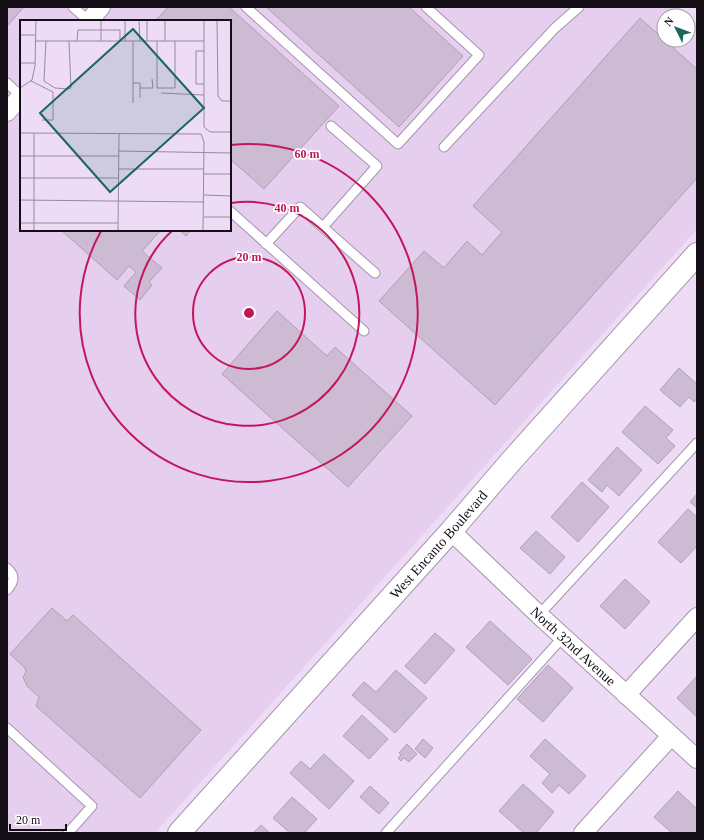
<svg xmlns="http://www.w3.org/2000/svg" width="704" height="840" font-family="'Times New Roman',serif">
<rect width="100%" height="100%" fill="#eedcf6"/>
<path fill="#e5ceee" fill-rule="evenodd" d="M7,7h671l10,9h-24v24h24v-24l9,8v205l-542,604h-148zM21,21h209v209h-209z"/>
<path fill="#cdbbd4" stroke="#b09fb7" d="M7,7h17l-17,19z
M168,7h61l110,99 -75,83 -34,-30v-138h-75z
M266,7h143l54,49 -64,71z
M640,18l57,51v109l-202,227 -116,-104 45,-50 20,17 23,-27 15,14 20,-23 -29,-26z
M61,230h100l-19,21 20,17 -13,14 3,3 -12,15 -16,-14 12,-14 -7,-6 -12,14z
M179,230h12l-5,6z
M277,311l50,45 8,-9 77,69 -64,71 -126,-113z
M679,368l18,16v14l-3,4 -5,-5 -9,10 -20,-17z
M645,406l28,24 -7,8 9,8 -17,18 -36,-32z
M617,447l25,23 -23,26 -12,-11 -5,7 -14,-12z
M582,482l27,25 -31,35 -27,-25z
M697,494v14l-7,-6z
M688,509l9,8v29l-16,17 -23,-21z
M536,531l29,26 -15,17 -30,-26z
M625,579l25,23 -25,27 -25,-23z
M52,608l15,13 6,-6 128,115 -61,68 -104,-92 3,-9 -12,-11 -4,-9 3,-5 -1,-4 -15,-14z
M490,621l42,38 -24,26 -42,-38z
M435,633l20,17 -30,34 -20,-18z
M548,665l25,23 -30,34 -26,-23z
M396,670l31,28 -32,35 -43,-38 12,-13 12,10z
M697,676v41l-20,-19z
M362,715l26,24 -19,20 -26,-23z
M423,739l10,9 -8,10 -10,-9z
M545,739l41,37 -17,18 -10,-9 -7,8 -10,-10 8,-9 -20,-18z
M407,744l10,10 -8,8 -5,-4 -3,3 -3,-3 3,-3 -2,-2z
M324,754l30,27 -25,28 -39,-36 11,-12 9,8z
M523,784l31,28 -18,21h-12l-25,-22z
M370,786l19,17 -10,11 -19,-17z
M678,791l19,18v24h-25l-18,-16z
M292,797l25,22 -13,14h-14l-17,-15z
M261,825l9,8h-17z"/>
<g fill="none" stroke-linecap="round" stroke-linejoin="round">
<defs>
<path id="service" d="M73,7l16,14
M246,7l152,137 81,-89 -53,-48
M7,83l14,13
M444,147l111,-119 24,-21
M230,211l134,120
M323,227l54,-61 -46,-40
M266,244l34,-37 75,66
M7,568c9,8 7,14 0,22
M539,615l158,-172
M7,728l85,78 -24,27
M386,833l177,-196"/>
<g id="minor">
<path d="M89,21l12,-14"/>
<path d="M7,112l14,-16"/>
<path id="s1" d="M451,531l88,84 158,144"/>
<path d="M626,695l71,-78"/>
<path d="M583,833l88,-97"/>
</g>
<g id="tertiary">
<path id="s2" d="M179,833l272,-302 62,-72 184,-205"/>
</g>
</defs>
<use href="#service" stroke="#a695ad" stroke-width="11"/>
<use href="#minor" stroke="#a695ad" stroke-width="20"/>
<use href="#tertiary" stroke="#a695ad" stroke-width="24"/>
<use href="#service" stroke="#fff" stroke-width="9"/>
<use href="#minor" stroke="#fff" stroke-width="18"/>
<use href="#tertiary" stroke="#fff" stroke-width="22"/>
</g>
<g fill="none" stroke="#c2185b" stroke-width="2">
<circle cx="249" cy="313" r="56"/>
<path d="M231 203A112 112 0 1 1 173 230"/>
<path d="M231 145A169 169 0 1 1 101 231"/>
</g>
<g text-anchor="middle" stroke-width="3.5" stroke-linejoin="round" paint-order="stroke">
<g font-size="14" fill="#140e16" stroke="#fff">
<text dy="5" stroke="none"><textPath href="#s2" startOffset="388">West Encanto Boulevard</textPath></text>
<text dy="5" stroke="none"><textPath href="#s1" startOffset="168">North 32nd Avenue</textPath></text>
</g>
</g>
<g transform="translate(20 20)">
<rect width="211" height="211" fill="#eedcf6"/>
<path fill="none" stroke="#978a9c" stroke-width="1" d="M81,0v21M105,0v21M119,0l1,21M145,0v21M184,0v107l6,5h21M197,0l1,76 4,5h9M0,15h15M15,21h169M26,21l-2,40 11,7 14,1 2,-1 -2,-47M57,21l1,-11h42v11M113,21v62M127,21v-21M137,21v47h18v-47M0,43h15M11,61l22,11v28h-11M113,63h7v15M184,64h-8v-33h8M0,68l12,-8 3,-14 1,-46M120,68h13l-1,-9M141,73l43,2M0,113l181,1 3,8 -1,89M99,131l112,2M0,136h99M99,149h85M184,154h27M0,158h99M184,175l27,1M0,180l184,2M184,197h27M0,203h98M14,211v-98M98,211l1,-98"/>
<path fill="#1b665d" fill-opacity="0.15" stroke="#1b665d" stroke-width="2" d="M113,9l71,79 -94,84 -70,-79z"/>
<rect width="211" height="211" fill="none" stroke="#140e16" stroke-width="2"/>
</g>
<circle cx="249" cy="313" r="6" fill="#c2185b" stroke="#fff" stroke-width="2"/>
<g font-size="12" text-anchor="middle" font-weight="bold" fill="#c2185b" stroke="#fff" stroke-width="3.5" stroke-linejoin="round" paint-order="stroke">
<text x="307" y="158">60 m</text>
<text x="287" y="212">40 m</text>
<text x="249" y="261">20 m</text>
</g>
<rect width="704" height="840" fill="none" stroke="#140e16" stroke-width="16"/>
<g transform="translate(676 28) rotate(312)"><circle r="19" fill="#ffffff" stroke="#a19fa2"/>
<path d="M0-3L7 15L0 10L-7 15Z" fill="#1b665d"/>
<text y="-6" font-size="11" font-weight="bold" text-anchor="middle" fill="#140e16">N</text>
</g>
<path d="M10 824v6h56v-6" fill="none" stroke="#140e16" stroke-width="2"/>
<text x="16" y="824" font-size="12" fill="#140e16" stroke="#ffffff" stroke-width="3" paint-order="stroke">20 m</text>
</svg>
